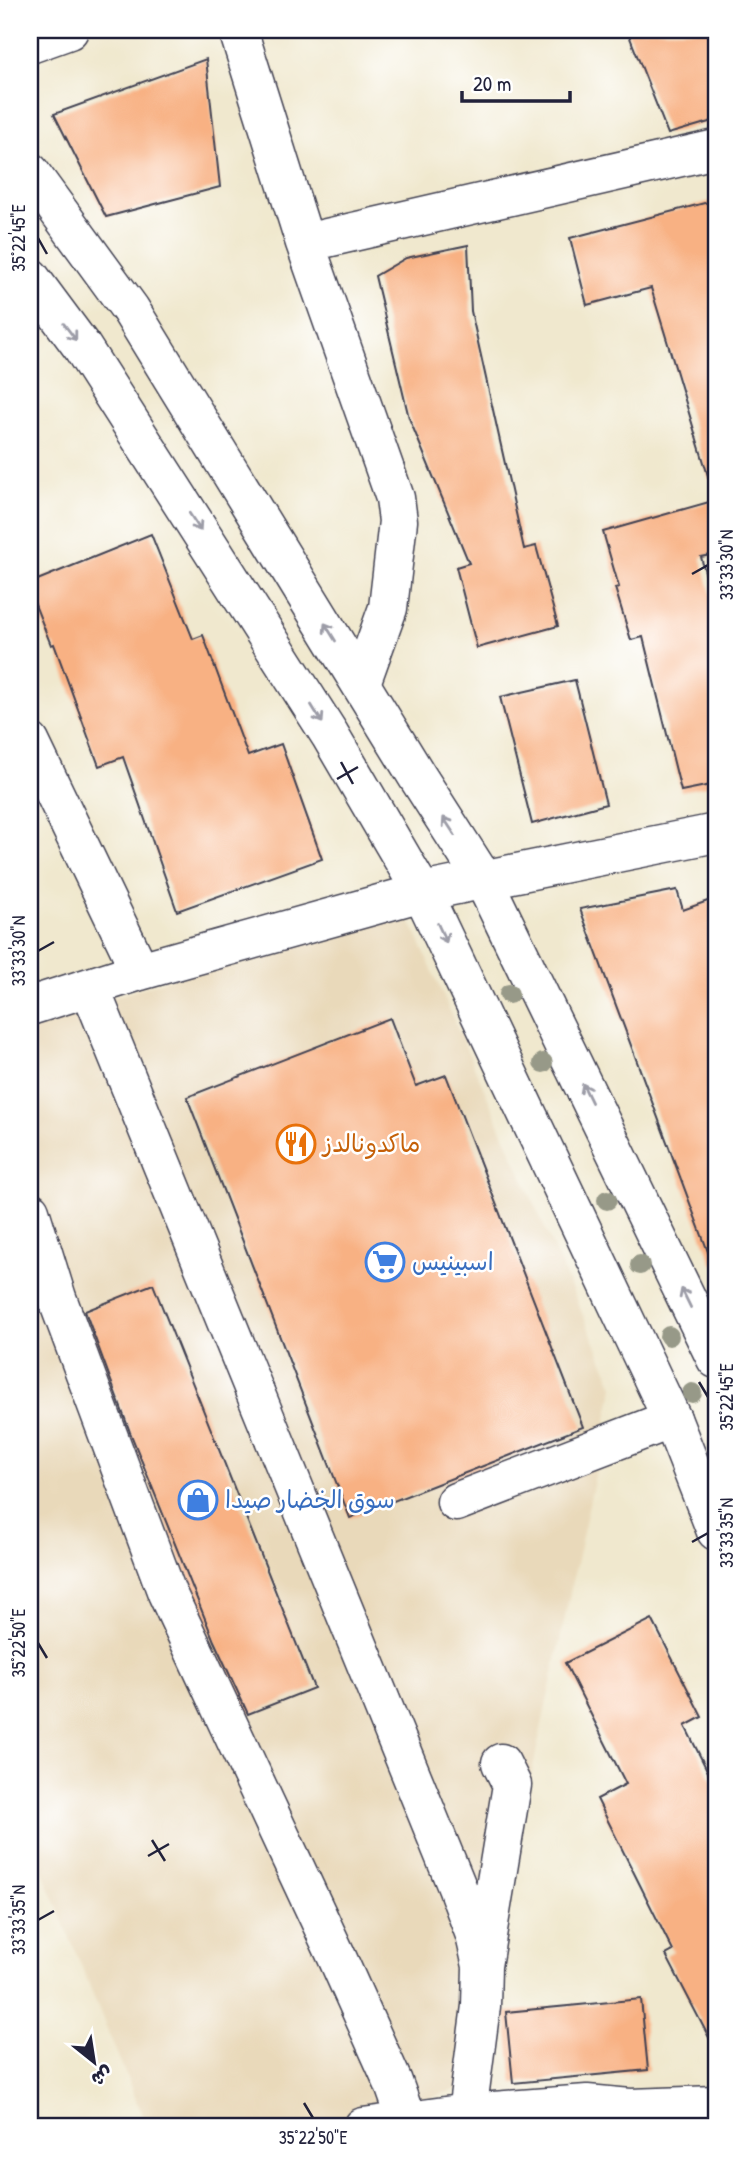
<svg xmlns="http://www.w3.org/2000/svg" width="746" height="2157" font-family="'Patrick Hand','Playpen Sans Arabic',sans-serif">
<rect width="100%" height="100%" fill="#fff"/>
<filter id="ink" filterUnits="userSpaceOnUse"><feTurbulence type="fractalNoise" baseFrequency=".0143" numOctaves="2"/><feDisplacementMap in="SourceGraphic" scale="14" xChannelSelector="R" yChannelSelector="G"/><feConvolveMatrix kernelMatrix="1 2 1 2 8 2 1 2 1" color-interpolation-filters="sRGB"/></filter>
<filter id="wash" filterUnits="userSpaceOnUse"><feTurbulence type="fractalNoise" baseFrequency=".00686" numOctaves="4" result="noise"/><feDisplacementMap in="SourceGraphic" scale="28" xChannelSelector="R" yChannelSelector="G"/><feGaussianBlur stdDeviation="1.57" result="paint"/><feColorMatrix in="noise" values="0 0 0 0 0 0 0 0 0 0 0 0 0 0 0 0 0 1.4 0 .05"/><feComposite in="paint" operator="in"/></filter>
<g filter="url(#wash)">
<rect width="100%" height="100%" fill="#f0e8ce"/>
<path fill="#e9d9ba" d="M403,904l211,482 -149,701 -136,40h-182l-117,-287v-816z"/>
<g id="blocks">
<path fill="#f8b183" d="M627,30h89v90l-48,14z
M206,59l14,128 -114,30 -52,-103z
M716,200v278l-7,1 -58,-191 -64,17 -17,-67z
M468,245l3,66 53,238 12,-3 22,80 -81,22 -21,-81 13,-4 -60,-145 -34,-142 31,-18z
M716,500v54l-15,3 15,55v172l-35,7 -38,-154 -12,3 -16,-52 4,-1 -16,-55z
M151,534l42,105 10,-4 45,121 33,-12 41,115 -145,52 -54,-154 -24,9 -45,-122 -3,1 -21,-53v-9z
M575,680l31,124 -74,20 -32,-127z
M677,890l6,20 33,-12v366l-3,1 -133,-356z
M390,1018l26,68 30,-11 137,352 -233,91 -163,-421z
M153,1284l161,404 -66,26 -34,-73 -84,-209 -45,-121z
M652,1619l50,98 -17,9 31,62v263l-50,-96 7,-4 -76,-152 29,-15 -61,-121z
M641,1999l7,71 -135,13 -7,-71z"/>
</g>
</g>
<g filter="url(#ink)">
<use href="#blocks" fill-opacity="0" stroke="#414051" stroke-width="2"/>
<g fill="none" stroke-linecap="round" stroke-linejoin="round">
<defs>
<path id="minor" d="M238,30l67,213 90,255 3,23 -10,87 -27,75
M30,44l39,-14
M305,243l411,-94
M30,742l110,229
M90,988l367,899 18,48 7,31
M30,1006l110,-35 282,-79 294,-59
M30,1211l27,87 110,295 169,362 57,127 16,45
M456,1502l216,-83
M467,2113l14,-107 1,-40 30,-181 -11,-22
M363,2127l104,-14 120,-9 43,4 86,-3"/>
<path id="highway" d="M30,172l100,137 287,467 66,103 233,480
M30,277l52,70 121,189 127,199 92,157 250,527 44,112"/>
</defs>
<use href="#minor" stroke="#414051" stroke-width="41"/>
<use href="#highway" stroke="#414051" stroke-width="41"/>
<use href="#minor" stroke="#fff" stroke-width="38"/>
<use href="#highway" stroke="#fff" stroke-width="38"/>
</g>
<g fill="#979988">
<circle cx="509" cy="994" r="10"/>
<circle cx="543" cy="1063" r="10"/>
<circle cx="607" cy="1200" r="10"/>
<circle cx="640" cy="1265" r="10"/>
<circle cx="669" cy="1336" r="10"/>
<circle cx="692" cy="1393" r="10"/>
</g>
<defs><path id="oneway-shaft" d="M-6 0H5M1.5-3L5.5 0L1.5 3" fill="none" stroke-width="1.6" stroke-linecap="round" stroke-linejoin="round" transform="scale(1.75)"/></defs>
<g stroke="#9c9ca7">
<use href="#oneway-shaft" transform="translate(70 332) rotate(53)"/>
<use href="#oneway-shaft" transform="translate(195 522) rotate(57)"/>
<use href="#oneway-shaft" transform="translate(330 632) rotate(-122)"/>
<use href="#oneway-shaft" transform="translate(317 714) rotate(58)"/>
<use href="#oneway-shaft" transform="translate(449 826) rotate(-123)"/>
<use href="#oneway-shaft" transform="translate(442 933) rotate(65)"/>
<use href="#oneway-shaft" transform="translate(587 1093) rotate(-116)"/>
<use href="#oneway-shaft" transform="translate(686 1298) rotate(-116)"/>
</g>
</g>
<path fill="none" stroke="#22223b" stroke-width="2.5" d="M38,238l9,16M692,574l16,-9M341,762l12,22M337,779l21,-12M38,951l16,-9M699,1382l9,15M692,1542l16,-9M38,1643l9,15M152,1840l13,21M148,1856l21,-12M38,1920l16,-9M304,2103l9,15"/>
<defs>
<symbol id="restaurant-ring" viewBox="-11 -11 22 22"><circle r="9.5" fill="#fff" stroke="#e8710a" stroke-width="1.5"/><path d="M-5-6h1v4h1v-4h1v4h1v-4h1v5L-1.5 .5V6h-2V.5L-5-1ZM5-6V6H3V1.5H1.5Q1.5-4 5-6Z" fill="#e8710a"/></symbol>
<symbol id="supermarket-ring" viewBox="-11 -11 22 22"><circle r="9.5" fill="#fff" stroke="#3f7fe0" stroke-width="1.5"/><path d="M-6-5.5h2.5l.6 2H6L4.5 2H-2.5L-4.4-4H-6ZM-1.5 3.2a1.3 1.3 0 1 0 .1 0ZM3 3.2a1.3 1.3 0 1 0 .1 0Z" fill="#3f7fe0"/></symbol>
<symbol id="shop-ring" viewBox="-11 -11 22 22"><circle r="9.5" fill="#fff" stroke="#3f7fe0" stroke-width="1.5"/><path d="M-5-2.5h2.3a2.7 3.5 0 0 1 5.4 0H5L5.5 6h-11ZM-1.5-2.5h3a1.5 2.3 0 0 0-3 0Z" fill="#3f7fe0"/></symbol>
</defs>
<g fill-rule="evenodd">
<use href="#restaurant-ring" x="274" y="1122" width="44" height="44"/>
<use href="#supermarket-ring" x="363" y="1240" width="44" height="44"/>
<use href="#shop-ring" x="176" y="1478" width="44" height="44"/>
</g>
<g text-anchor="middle" stroke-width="5" stroke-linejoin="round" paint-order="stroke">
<g font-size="24" fill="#c56008" stroke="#fff" text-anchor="start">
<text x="323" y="1152">ماكدونالدز</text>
</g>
<g font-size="24" fill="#366cbe" stroke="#fff" text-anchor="start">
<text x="412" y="1270">اسبينيس</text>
<text x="225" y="1508">سوق الخضار صيدا</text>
</g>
</g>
<rect width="746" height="2157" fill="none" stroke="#fff" stroke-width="77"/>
<g transform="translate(94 2062) rotate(150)" stroke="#ffffff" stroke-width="5" paint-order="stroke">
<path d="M0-5L12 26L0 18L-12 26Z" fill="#22223b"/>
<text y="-10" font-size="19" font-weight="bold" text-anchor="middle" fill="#22223b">ش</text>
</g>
<path d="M462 91v10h108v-10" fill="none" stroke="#22223b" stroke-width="3.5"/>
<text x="473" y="91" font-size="21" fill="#22223b" stroke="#ffffff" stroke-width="5" paint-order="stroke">20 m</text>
<rect x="38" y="38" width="670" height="2080" fill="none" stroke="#22223b" stroke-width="2.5"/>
<g font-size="18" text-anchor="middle" fill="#22223b">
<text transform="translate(19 238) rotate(-90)" y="6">35°22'45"E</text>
<text transform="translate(727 565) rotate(-90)" y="6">33°33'30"N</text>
<text transform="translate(19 951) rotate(-90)" y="6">33°33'30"N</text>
<text transform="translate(727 1397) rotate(-90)" y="6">35°22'45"E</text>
<text transform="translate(727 1533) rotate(-90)" y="6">33°33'35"N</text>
<text transform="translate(19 1643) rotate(-90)" y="6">35°22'50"E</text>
<text transform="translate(19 1920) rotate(-90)" y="6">33°33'35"N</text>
<text x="313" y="2144">35°22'50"E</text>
</g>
</svg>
